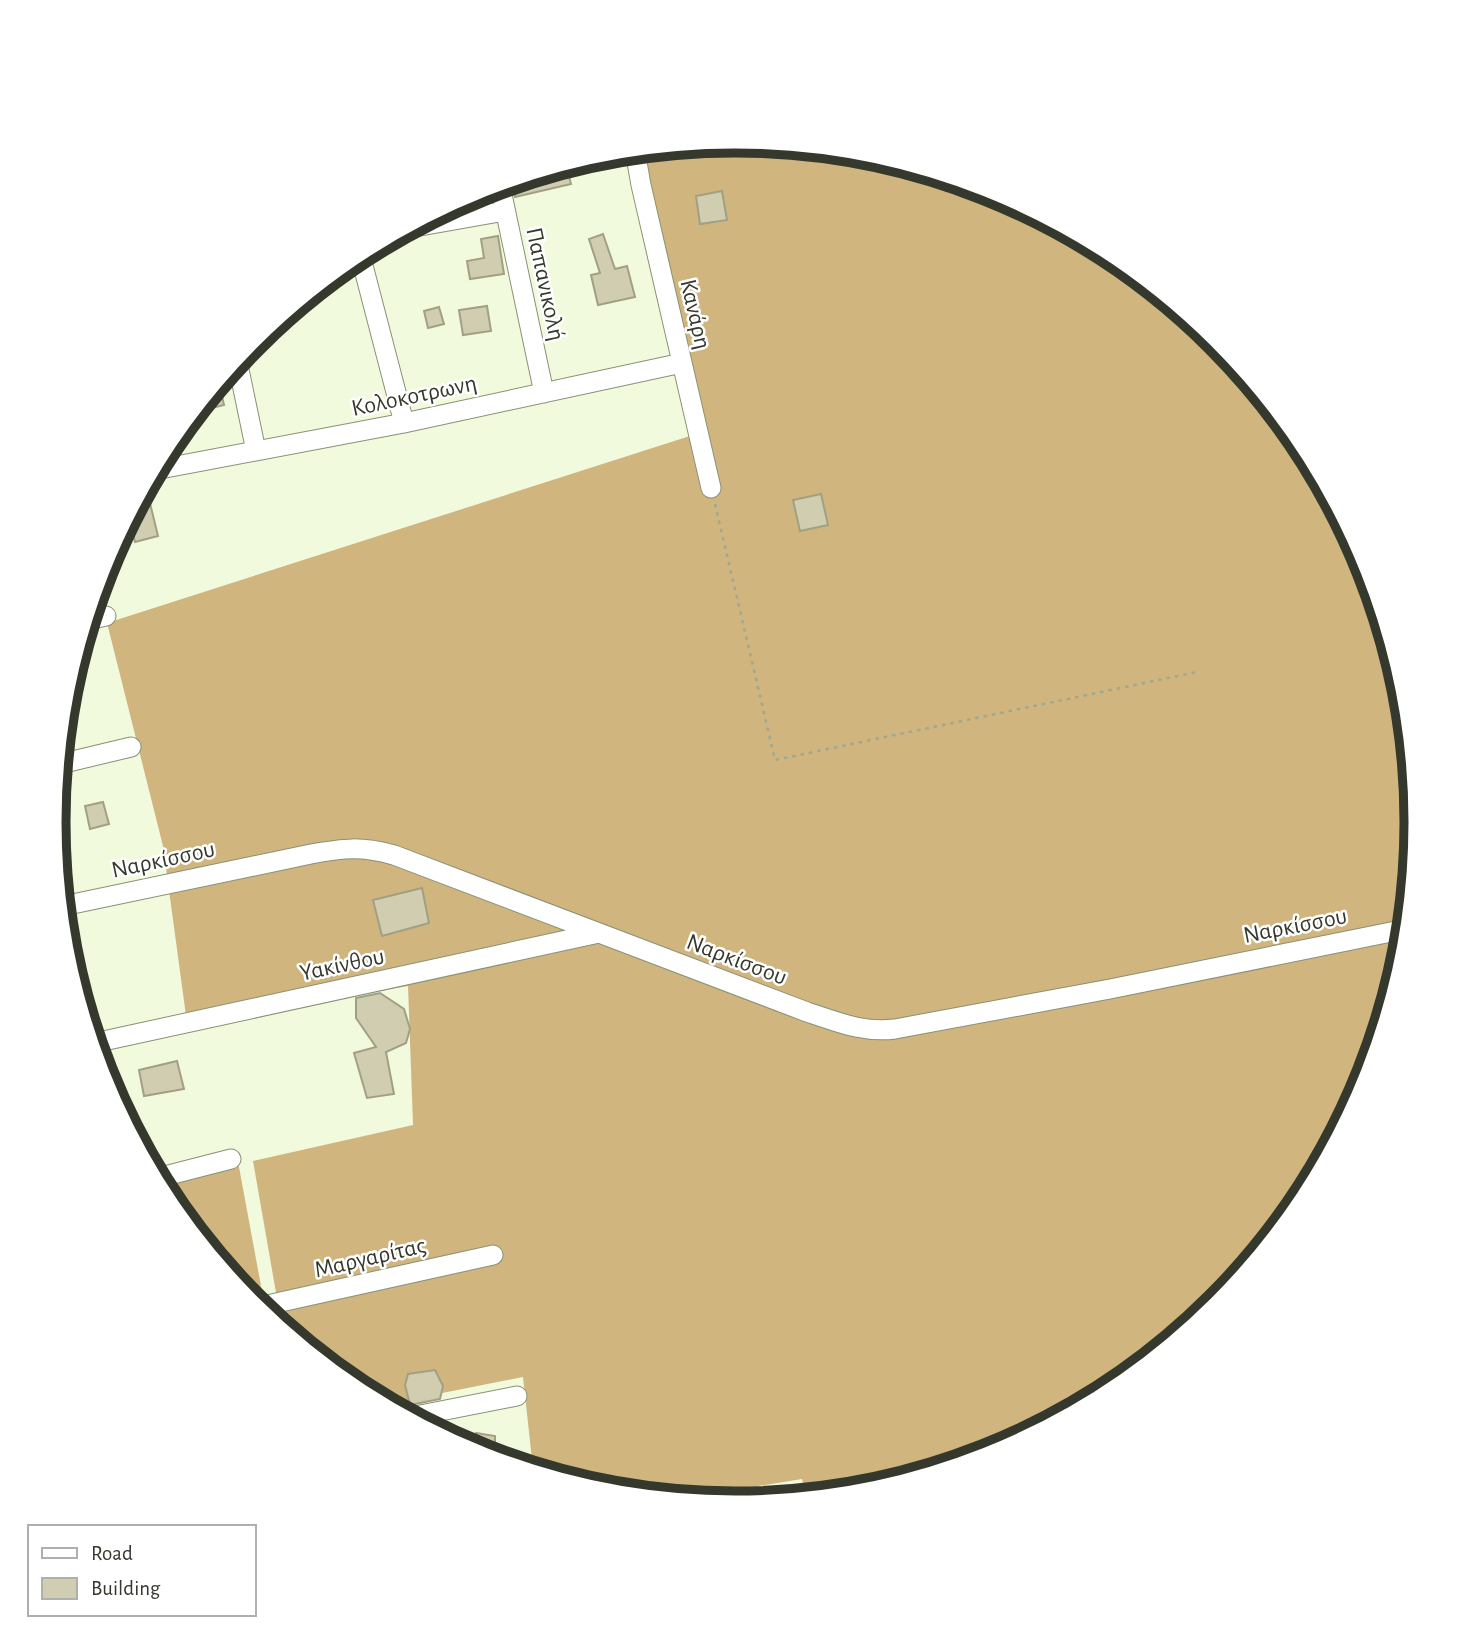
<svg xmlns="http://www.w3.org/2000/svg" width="1471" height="1644" font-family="'Alegreya Sans',sans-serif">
<rect width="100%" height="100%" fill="#f1fadd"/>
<path fill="#d0b57f" d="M736,141l133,13 128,39 117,63 103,85 85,103 63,118 39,127 13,133 -13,133 -39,128 -63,118 -85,103 -103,85 -118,63 -128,38 -62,6 -4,-17 -118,19 -82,-8 -69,-21 -10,-92 -136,27 -30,-16 -75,-61 -29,-166 160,-36 -5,-139 -221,37 -24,-177 -56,-223 586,-188 -48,-285z
M237,1162l2,5 27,146 -13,-10 -84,-103 -10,-17z"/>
<path fill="#d0cdb0" stroke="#a2a084" stroke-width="2" d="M566,165l5,19 -56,13 -3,-16z
M722,191l5,29 -27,4 -4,-28z
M603,234l12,35 12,-3 8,31 -37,8 -7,-30 9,-2 -11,-34z
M498,236l6,38 -34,5 -3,-18 17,-3 -3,-19z
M487,306l4,25 -28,4 -4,-25z
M439,307l5,17 -16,4 -4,-17z
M219,383l5,22 -29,7z
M821,494l7,31 -28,6 -7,-31z
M149,499l9,37 -23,6 -6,-23 9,-17z
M103,802l6,22 -19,5 -5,-23z
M422,888l7,35 -47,13 -9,-36z
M380,993l24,16 6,20 -4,14 -20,9 8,42 -27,4 -13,-45 22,-6 -20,-29v-20z
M177,1061l7,28 -40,7 -5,-26z
M435,1370l8,16 -3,13 -30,6 -5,-20 3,-11z
M476,1433l19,3v10l-6,10 -12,-4z"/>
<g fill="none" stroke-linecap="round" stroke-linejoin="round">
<defs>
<path id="minor" d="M635,151l6,34 70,303
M500,185l44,208
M409,228l96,-17
M360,254l44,169
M237,360l19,91
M155,470l249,-47 278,-60
M88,620l18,-4
M60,764l71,-17
M63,906l248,-52c33,-6 50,-8 83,1l413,157c31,10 55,21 88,17l215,-40 296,-60
M94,1043l505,-110
M157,1178l74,-19
M258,1307l235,-52
M410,1417l107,-21"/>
</defs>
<use href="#minor" stroke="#889176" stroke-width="21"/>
<path stroke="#a0a791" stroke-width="2.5" stroke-dasharray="3.5 5" stroke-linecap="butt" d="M715,504l60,256 422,-88"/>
<use href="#minor" stroke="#fff" stroke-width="19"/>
</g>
<g text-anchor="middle" stroke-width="5" stroke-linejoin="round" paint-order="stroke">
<g font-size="24" fill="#35392d" stroke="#fff">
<text transform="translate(546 284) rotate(78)" y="8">Παπανικολή</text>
<text transform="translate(696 314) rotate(77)" y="8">Κανάρη</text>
<text transform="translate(414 395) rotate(-12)" y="8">Κολοκοτρωνη</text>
<text transform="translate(163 859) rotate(-12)" y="8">Ναρκίσσου</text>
<text transform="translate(1295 925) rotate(-11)" y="8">Ναρκίσσου</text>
<text transform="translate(737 959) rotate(21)" y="8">Ναρκίσσου</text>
<text transform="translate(342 964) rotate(-12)" y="8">Υακίνθου</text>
<text transform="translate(370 1257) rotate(-13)" y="8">Μαργαρίτας</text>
</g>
</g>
<path d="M0 0H1471V1644H0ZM66 822a669 669 0 1 1 1338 0a669 669 0 1 1-1338 0Z" fill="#fff" fill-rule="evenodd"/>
<path fill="none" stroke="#35392d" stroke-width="9" d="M66 822a669 669 0 1 1 1338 0a669 669 0 1 1-1338 0Z"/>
<rect x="28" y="1525" width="228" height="91" fill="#ffffff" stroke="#aeb0ab" stroke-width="2"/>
<rect x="42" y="1548" width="35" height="10" fill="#ffffff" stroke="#aeb0ab" stroke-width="2"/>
<text x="91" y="1560" font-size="21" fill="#35392d">Road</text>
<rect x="42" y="1578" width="35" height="21" fill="#d0cdb0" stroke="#aeb0ab" stroke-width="2"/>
<text x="91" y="1595" font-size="21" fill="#35392d">Building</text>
</svg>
